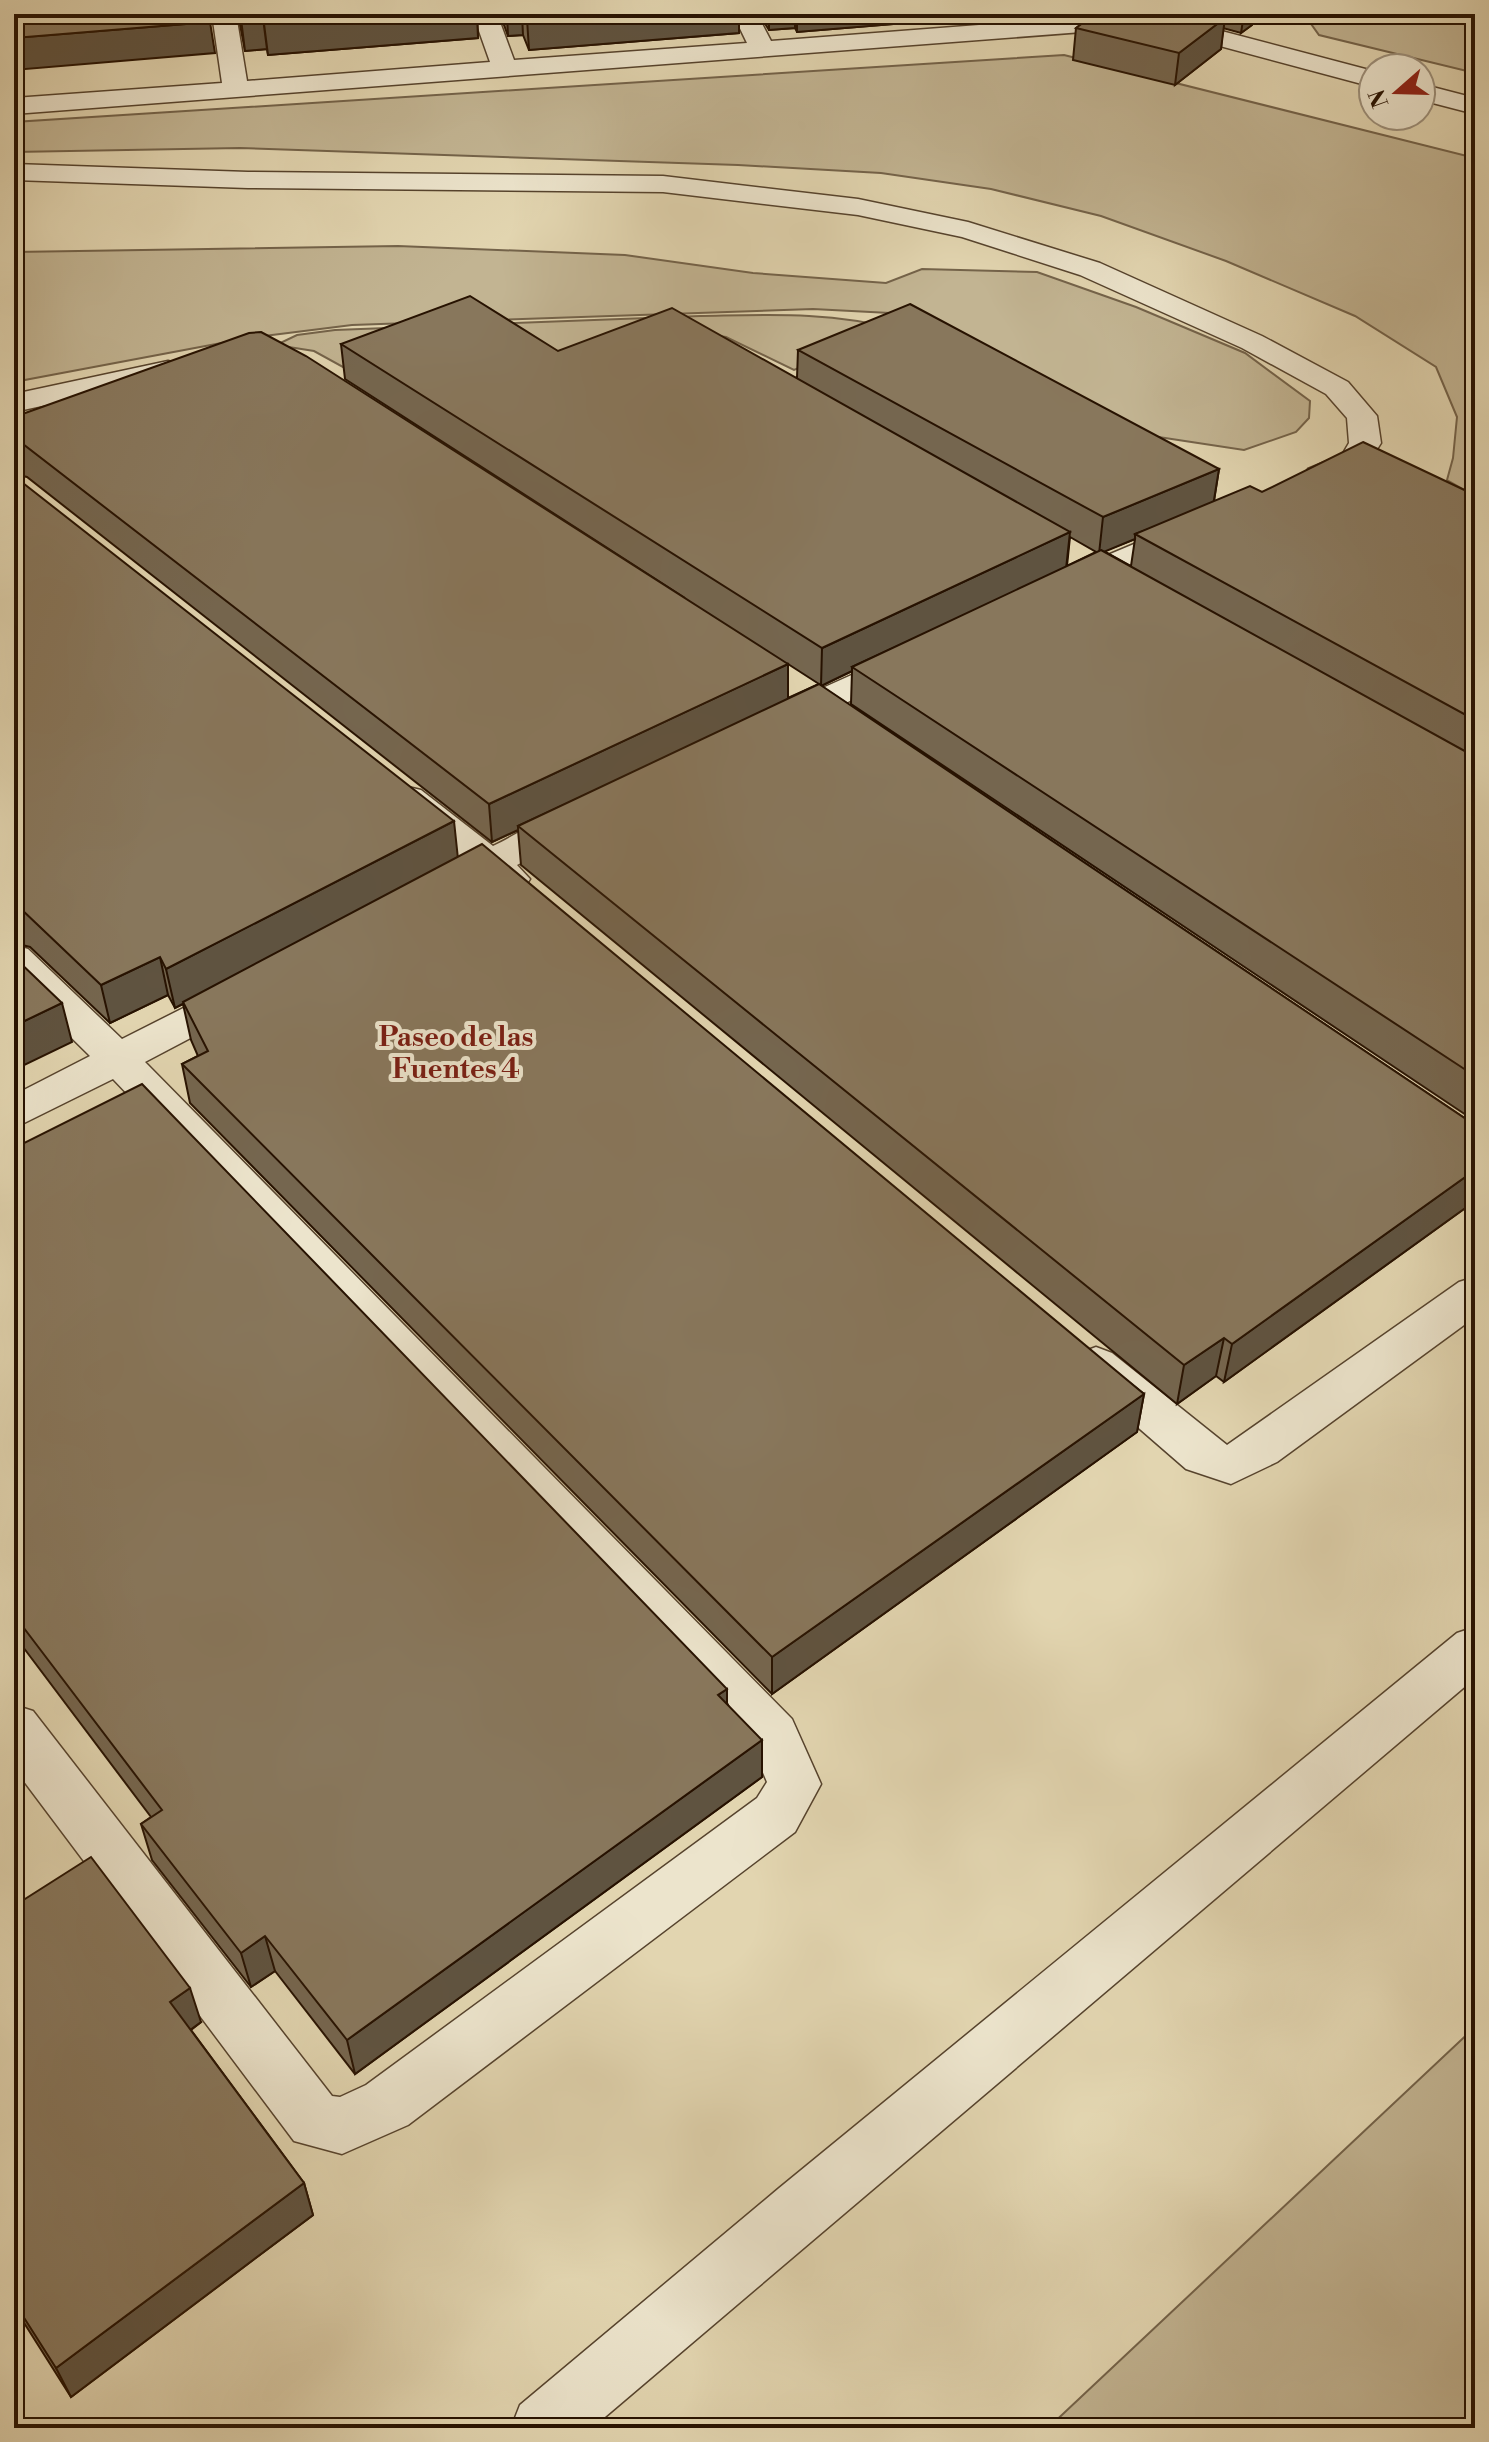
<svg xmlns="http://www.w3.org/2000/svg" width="1489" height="2442" font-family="'Libre Bodoni',serif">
<rect width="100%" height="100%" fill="#e2d5b0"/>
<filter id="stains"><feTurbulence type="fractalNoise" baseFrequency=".0025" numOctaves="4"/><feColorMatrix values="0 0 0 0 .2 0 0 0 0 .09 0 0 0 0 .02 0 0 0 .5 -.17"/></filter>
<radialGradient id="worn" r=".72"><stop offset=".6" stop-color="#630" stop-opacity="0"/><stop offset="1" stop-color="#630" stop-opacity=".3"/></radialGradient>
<path fill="#c2b492" stroke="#74634a" stroke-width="2" d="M1304,14h171v59l-156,-38z
M1064,55l411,103v338l-28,-16 6,-22 4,-41 -21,-50 -81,-51 -129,-55 -125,-45 -110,-27 -110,-16 -143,-8 -498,-17 -226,4v-30z
M398,246l227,9 128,18 133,10 36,-14 115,3 99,35 109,46 65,48 -1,17 -13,14 -52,18 -92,-14 -243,-122 -96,-5 -461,16 -104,13 -234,44v-130z
M700,316c65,-1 130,-5 194,13l-100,41 -68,-33 -21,-3 -149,39 -204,-1 -38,-21 -38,-6 21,-10 38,-5z
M1475,2027v401h-427z"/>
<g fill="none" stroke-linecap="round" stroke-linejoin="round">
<defs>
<path id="street" d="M212,14h24l11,67 243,-19 -17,-48h24l17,46 233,-17 -14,-29h24l14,27 352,-27h107l-12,7 -27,2 182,48v16l-209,-56 -3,-5 -1147,88v-16l208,-15z
M1421,84l54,14v16l-54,-14z
M14,164l234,8 415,4 195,23 110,23 132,41 162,73 86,46 29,34 4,27 -16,25 -35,15h-22l-5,-7 5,-7 34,-14 7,-12 -2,-25 -21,-24 -84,-46 -162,-73 -118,-38 -104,-22 -195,-23 -415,-4 -234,-8z
M168,361l11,3 4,6 -4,6 -165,36v-18z
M1189,521l12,3 4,7 -4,7 -124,54 -12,3 -12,-3 -5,-7 5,-7z
M905,651l12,3 5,7 -5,7 -124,61 -13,3 -13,-3 -5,-8 5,-8z
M408,787l13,3 72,56c28,-13 64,-41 94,-33l6,8 -6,8 -70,36 13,14 -5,8 -14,4 -24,-12 -41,18 -14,-3 -5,-9 5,-9 32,-15 -69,-55 -5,-8 5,-8z
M14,945l14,4 94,90 105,-53 14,-4 14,4 6,9 -6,9 -110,58 647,657 29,65 -26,48 -387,293 -66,29 -48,-13 -280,-373v-63l19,6 299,385 8,1 26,-12 391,-287 10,-16 -14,-33 -640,-670 -99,49v-33l76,-39 -76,-75z
M1475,1277v40l-198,145 -46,22 -45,-15 -106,-92 -7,-12 7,-12 16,-6 16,6 115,92 232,-163z
M1475,1627v51l-883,750h-81l9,-23 258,-216 679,-556z"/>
</defs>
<use href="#street" stroke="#56432d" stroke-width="3"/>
<use href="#street" fill="#ece4cc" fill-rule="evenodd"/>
</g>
<path fill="#75664f" stroke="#271201" stroke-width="2" fill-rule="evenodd" d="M238,14h239l1,24 -210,17 -1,-6 -22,2z
M500,14h239v19l-210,17 -6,-15 -15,1z
M759,14h256l-218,18 -2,-4 -26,2z
M1095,14h159l-2,11 -11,8 -18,-5 -2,21 -46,36 -102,-25 3,-32z
M341,344l217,7 239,27 1,-28 421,119 -5,32 48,-9 213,3v626l-624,-417 1,-33 -31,15 648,435 6,1v79l-251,181 -8,-6 -39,28 -656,-539 -3,-35 -26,12 -465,-365 -13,-3v-57l671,181 -340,-219zM1070,537l26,15 -29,14zM1135,539l-4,27 -27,-15zM788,664l31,20 -31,14z
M14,476l443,381 687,537 -7,38 -365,262 -582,-591 -8,-39 16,-8 -7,-16 -8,-36 -8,4 -7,-13 -58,28 -80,-76 -16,-4z
M14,1148l713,555 35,74 -407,297 -80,-103 -24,16 -99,-127 -11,-36 10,-7 -137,-182z
M14,1906l187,116 -10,8 113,153 9,32 -242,182 -57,-90z"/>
<path fill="#5f5340" stroke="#271201" stroke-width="2" d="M387,14h90l1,24 -210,17 -4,-31z
M507,14h15l1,21 -15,1z
M587,14h152v19l-210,17 -2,-31z
M769,14h26v14l-26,2z
M797,14h218l-218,18z
M1244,14h10l-2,11 -11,8z
M263,18l4,31 -22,2 -4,-32z
M1225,18l-4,31 -46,36 4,-32z
M210,22l5,31 -201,17v-32z
M1219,469l-6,37 -78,28v5l-36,15 4,-37z
M1070,532l-4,37 -214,98v4l-31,15 1,-38z
M788,664v38l-270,124v4l-26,12 -3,-38z
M454,821l4,38 -283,149 -9,-39z
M160,957l8,38 -58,28 -9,-38z
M62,1003l10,39 -58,28v-44z
M1475,1170v31l-251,181 8,-38z
M1224,1338l-8,38 -39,28 7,-39z
M1144,1394l-7,38 -365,262v-37z
M727,1689v37l-9,-31z
M762,1740v37l-407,297 -8,-34z
M265,1936l10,35 -24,16 -10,-34z
M190,1988l11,34 -19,14 -12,-34z
M304,2183l9,32 -242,182 -15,-29z"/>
<path fill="#88775c" stroke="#271201" stroke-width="2" d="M14,14h195l1,8 -196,16z
M240,14h147l-123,10 -1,-6 -22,1z
M526,14h61l-60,5z
M1095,14h115l15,4 -46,35 -103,-25z
M470,296l88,55 114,-43 398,224 -248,116 -481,-304z
M910,304l309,165 -116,48 -305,-167z
M261,332l45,24 482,308 -299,140 -470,-363 -5,-1v-23l235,-84z
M1363,442l112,53v225l-340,-186 115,-48 12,6z
M14,476l440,345 -288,148 -6,-12 -59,28 -81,-77 -6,-1z
M1101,550l369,204 5,1v321l-623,-409z
M819,684l650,437 6,1v48l-243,174 -8,-6 -40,27 -666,-539z
M482,844l662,550 -372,263 -590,-593 26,-13 -25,-49z
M14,957l48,46 -48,23z
M142,1084l585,605 -9,6 44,45 -415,300 -82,-104 -24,17 -100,-129 21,-14 -148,-195v-467z
M91,1857l99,131 -20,14 134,181 -248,185 -42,-66v-396z"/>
<g text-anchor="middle" stroke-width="8" stroke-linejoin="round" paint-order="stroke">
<g font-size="28" font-weight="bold" fill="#7a1f14" stroke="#ece4cc">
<text x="456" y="1046">Paseo de las<tspan x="456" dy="32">Fuentes 4</tspan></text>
</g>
</g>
<rect width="1489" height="2442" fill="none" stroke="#e2d5b0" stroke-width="48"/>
<rect x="16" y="16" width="1457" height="2410" fill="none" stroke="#271201" stroke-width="4"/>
<rect x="24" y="24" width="1441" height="2394" fill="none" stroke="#271201" stroke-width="2"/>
<g transform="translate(1397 92) rotate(250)"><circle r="38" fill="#ece4cc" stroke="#9d907b" stroke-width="2"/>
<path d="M0-6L14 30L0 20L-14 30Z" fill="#8f2418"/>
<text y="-12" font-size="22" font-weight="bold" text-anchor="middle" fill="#271201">N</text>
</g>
<rect width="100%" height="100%" filter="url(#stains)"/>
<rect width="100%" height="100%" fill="url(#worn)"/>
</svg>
